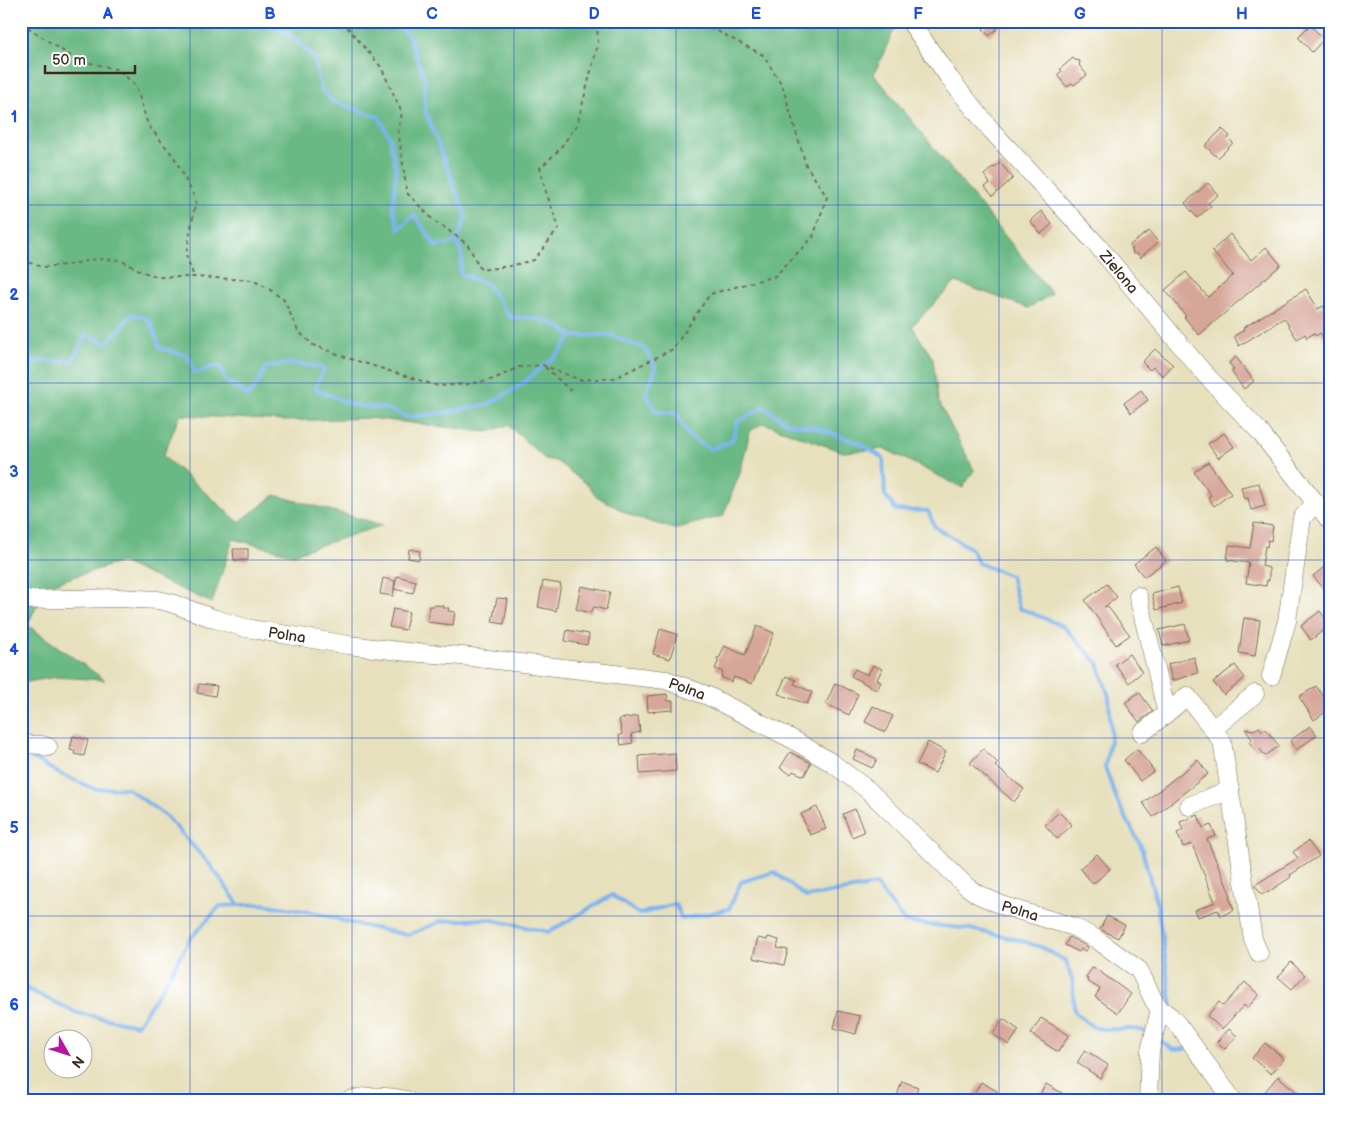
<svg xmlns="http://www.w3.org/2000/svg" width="1351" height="1121" font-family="'Balsamiq Sans',sans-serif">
<rect width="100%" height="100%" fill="#fff"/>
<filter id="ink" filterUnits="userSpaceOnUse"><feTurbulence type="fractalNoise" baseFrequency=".02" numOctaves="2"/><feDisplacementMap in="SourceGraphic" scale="10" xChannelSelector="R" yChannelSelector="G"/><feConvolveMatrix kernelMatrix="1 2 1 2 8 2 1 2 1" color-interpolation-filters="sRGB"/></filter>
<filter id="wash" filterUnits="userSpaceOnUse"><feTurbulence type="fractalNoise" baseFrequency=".0096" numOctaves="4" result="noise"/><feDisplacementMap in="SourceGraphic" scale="20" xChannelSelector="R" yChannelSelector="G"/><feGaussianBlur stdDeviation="1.12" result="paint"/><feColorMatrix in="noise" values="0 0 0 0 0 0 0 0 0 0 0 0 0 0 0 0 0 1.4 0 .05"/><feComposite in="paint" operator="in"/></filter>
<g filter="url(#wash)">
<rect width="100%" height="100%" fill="#e7e0bd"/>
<path fill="#6ab984" stroke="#527251" d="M21,21h877l-24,53 178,220 -24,14 -72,-26 -44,44 21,33 5,42 36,69 -11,18 -78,-39 -42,3 -80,-29 -13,8 -10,42 -17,43 -49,13 -42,-13 -36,-20 -8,-11 -32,-24 -11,-2 -37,-34 -21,7 -118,-14 -83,3 -106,-6 -17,41 76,66 36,-27 108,30 -90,29 -60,-15 -21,64 -91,-41 -73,23 -21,40 78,55 -49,-3 -35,6z"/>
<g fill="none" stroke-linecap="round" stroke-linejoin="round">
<path stroke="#7db4ec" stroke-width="4" d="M264,21l26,14 24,23 7,31 12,13 46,15 11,21 6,32 -3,39 6,20 15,-14 22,31 21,-4 5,13 -2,19 27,10 23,33c28,1 40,1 62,19
M397,21l12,16 16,43v30l41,107 -9,25
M21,372l14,-11h37l14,-26 20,8 27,-29 17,6 10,28 28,8 7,17 25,-8 5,15 23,16 10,-12 8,-17 25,-4 33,5 -9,21 38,16 31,3 24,9 35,-4 46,-9 29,-17 39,-32 15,-19 38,-1 34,13 12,20 -10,25 10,19 20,1 13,23 21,13 22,-8 5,-19 27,-15 24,16 29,5 42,15 24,15 2,37 11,15 32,1 7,16 37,22 6,14 33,13 8,32 44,18 35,37 11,34 2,38 -6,32 12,34 24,45 17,62 14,101
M21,751l37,22 37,16 32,-1 40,29 44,49 28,39
M21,986l56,27 60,12 27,-40 26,-46 30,-33 42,-2 55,9 37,11 54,11 34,-14 46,-2 61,13 63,-37 27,19 36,-10 7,15 47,-10 12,-27 33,-10 32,25 70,-12 29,37 65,7 45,10 26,8 25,14 7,22 1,28c6,5 15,15 22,17 16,4 40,-3 52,5
M1158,1039l16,11 12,-1"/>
</g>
<g id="blocks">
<path fill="#d6a699" d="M992,21l7,6 -10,9 -6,-7z
M1310,25l14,14 -12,13 -14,-15z
M1073,58l2,2 5,1 -1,4 8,10 -13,10 -2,-2 -5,4 -10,-12 5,-4 -2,-2z
M1222,129l8,7 -2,2 5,5 -15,15 -13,-12z
M1000,163l13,15 -20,18 -8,-9 5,-4 -6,-8 9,-8 1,1z
M1208,183l10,12 -10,8 3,3 -14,12 -12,-15z
M1041,211l11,13 -11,10 -11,-13z
M1149,231l9,11 -18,16 -2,-4h-5l-1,-6 -2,-3z
M1230,234l21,26 15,-13 15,18 -82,70 -15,-18 2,-1 -21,-26 21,-18 22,25 25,-22 -21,-24z
M1306,289l12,20 5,-3 7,11v31l-10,-15 -4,3 -2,-3 -7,5 -2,-4 -8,5 -13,-21 -45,28 -5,-10 10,-6 -1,-2z
M1155,349l18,16 -10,11 -10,-9 -3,3 -8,-8z
M1236,357l18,24 -10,8 -13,-18 3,-1 -5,-7z
M1141,390l7,10 -17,13 -7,-10z
M1224,433l10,14 -16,11 -10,-14z
M1208,462l23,32 -17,12 -6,-9 3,-2 -17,-23z
M1259,483l6,23 -14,4 -3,-12 -4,1 -3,-12z
M1254,523l19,3 -2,15 -3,-1 -1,7 -2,-1 -3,20 7,2v13l-2,-1 -1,6 -20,-3 3,-20 -22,-3 2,-15 21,3z
M1156,547l10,14 -22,16 -10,-13z
M233,549h15v11h-14z
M409,549l11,2 -1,9 -11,-2z
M1330,562v22l-6,5 -11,-13z
M397,576l19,5 -3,12 -19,-4z
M383,578l12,3 -2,15 -13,-2z
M543,581l18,3 -5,27 -18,-4z
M1107,584l10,13 -13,10 3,-1 23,29 -14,10 -31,-45z
M581,586l29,6 -4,18 -12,-3 -4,6 -14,-4z
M1178,587l4,16 -26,7 -4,-16z
M497,598l11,1 -4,25 -12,-2z
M435,605l9,1 -1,2h6l-1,3 7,1 -2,13 -26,-3 2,-16h5z
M393,609l16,3 -4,18 -16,-3z
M1320,611l10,14 -19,15 -10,-14z
M1244,618l16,2 -5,36 -16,-3z
M1185,624l4,16 -26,6 -4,-16z
M757,626l17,7 -22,51 -18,-7 -2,5 -11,-5 2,-5 -8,-3 3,-7 -1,-4 3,-1 4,-11 21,9z
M660,629l17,5 -7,25 -17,-5z
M567,630l22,4 -2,11 -22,-4z
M1129,654l13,18 -13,11 -14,-19z
M1194,657l4,16 -26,8 -4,-17z
M873,665l9,4 -5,11 4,2 -4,8 -26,-14 4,-7 13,6z
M1235,665l10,13 -21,17 -11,-13z
M786,676l10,4 -2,4 18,8 -5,12 -29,-10z
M835,683l23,11 -9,21 -23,-11z
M199,684l18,2 -2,10 -18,-3z
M1316,686l14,20v3l-16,11 -15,-23z
M1139,692l14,19 -14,11 -14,-19z
M667,694l1,7h5v9l-25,2 -1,-16z
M873,706l20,10 -8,16 -20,-10z
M638,716l2,16 -9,2 2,9 -12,2 -2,-10h3l-3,-16z
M1310,726l7,9 -21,15 -6,-9z
M1259,727l3,4 4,-2 13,17 -14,10 -6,-8 -3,3 -7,-9 3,-3 -7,-10 9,1z
M73,736l15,4 -4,16 -10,-2 1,-3 -5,-1z
M928,742l18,10 -11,21 -18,-9z
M983,749l15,14 -3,3 29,23 -10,13 -44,-39z
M1137,749l17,22 -14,10 -16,-21z
M857,750l20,9 -5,9 -19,-9z
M790,752l21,11 -7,13 -11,-5 -2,3 -11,-6z
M675,753l1,18 -36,3 -1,-18z
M1198,760l10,14 -55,43 -10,-14z
M817,807l9,22 -16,6 -9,-21z
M855,809l9,23 -12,5 -9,-23z
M1059,812l13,13 -15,14 -12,-14z
M1198,815l5,13 8,-3 5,11 -9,3 24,57 -2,1 5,13 -13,6 -3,-6 -20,7 -3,-7 20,-8 -23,-58 -9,3 -6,-14 6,-3 -3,-8z
M1308,841l11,15 -29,19 1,2 -24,16 -1,-1 -4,3 -7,-10 43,-27 -5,-6z
M1097,854l13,15 -17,15 -13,-16z
M1107,916l18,9 -7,13 -18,-9z
M768,937l11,3 -2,8 11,2 -4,15 -31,-7 5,-20 9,2z
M1069,937l19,10 -2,4 -5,-2 -2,3 -14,-7z
M1291,962l14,13 -13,14 -14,-12z
M1093,967l38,27 -13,19 -23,-16 5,-8 -13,-8 1,-2 -2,-2z
M1245,982l14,13 -12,13 -3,-3 -22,24 -15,-13 12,-14 4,4z
M838,1011l22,5 -4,18 -22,-6z
M1041,1018l28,17 -11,17 -27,-18z
M1003,1019l16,11 -10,15 -16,-11z
M1229,1029l8,7 -12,13 -8,-7z
M1265,1043l19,16 -13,15 -19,-16z
M1085,1050l23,15 -8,13 -23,-15z
M1278,1076l28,24h-38l-6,-5z
M902,1081l16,6 -5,13h-6l-10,-4z
M981,1082l16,9 -4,9h-22z
M1046,1084l16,9 -4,7h-21z"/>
</g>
</g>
<g filter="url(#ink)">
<use href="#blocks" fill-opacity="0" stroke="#776a56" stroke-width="1"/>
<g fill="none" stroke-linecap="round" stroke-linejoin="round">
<defs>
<path id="minor" d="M910,21l40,58 42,52 105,114 106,127 56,59 71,90
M1138,596l29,117 20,-17 35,45 31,198 6,14
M21,600l97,-2 40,2 13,3 44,16 31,9 102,17 60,7 54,4 204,24 42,16 84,43 40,24 36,27 98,96 11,8 27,12 70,21 22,12 43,31 15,31 6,8 10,7 8,9 55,75
M1271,676l16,-55 15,-103 14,-16
M1213,729l42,-35
M1142,733l25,-20
M21,744l20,1 7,2
M1189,806l41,-16
M350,1100c19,-6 38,-4 57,0
M1148,1100l2,-49 10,-42"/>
</defs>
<use href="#minor" stroke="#776a56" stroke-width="19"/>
<path stroke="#776a56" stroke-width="2" stroke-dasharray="4 4" stroke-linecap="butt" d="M342,21l39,46 21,46 -4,17 9,63 28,29 9,5 24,18 13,25 29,-4 24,-6 25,-32 -13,-36 -6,-24 18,-17 19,-26 21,-81 -1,-23
M21,23l54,36 44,11 17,16 12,39 26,32 22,43 -10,55 8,22
M21,260l22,7 24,-2 29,-6 24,1 23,12 16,5h35l58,3 17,9 15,11 14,31 15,14 38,14 87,27 32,-2 24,-5 25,-12 24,-2 37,15 35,-2 58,-29 37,-55 65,-18 38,-39 14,-40 -21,-32 -24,-80 -19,-30 -65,-34
M545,367l26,24"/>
<use href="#minor" stroke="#fff" stroke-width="18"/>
</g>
</g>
<path fill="none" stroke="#1d4ed8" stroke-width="1" stroke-opacity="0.55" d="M190,21v1079M352,21v1079M514,21v1079M676,21v1079M838,21v1079M999,21v1079M1162,21v1079M21,205h1309M21,383h1309M21,560h1309M21,738h1309M21,916h1309"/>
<g text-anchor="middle" stroke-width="4" stroke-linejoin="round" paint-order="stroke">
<g font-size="15" fill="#3b2a1e" stroke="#fff">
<text transform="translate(1119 272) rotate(50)" y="5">Zielona</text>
<text transform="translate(287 635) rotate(9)" y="5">Polna</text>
<text transform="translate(687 689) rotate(20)" y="5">Polna</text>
<text transform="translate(1020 911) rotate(17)" y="5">Polna</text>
</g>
</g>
<rect width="1351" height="1121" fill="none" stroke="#fff" stroke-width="55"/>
<g transform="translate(68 1054) rotate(129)"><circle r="24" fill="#ffffff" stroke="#b1aaa5"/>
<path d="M0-4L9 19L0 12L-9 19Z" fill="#b5179e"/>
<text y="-8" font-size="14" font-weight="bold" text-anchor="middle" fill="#3b2a1e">N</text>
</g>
<path d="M45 65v8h90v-8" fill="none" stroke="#3b2a1e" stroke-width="2.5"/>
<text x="52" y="65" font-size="15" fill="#3b2a1e" stroke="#ffffff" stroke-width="4" paint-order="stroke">50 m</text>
<rect x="28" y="28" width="1296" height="1066" fill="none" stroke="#1d4ed8" stroke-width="2"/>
<g font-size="16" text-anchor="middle" font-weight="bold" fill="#1d4ed8">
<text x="108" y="19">A</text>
<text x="270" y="19">B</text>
<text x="432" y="19">C</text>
<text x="594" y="19">D</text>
<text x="756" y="19">E</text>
<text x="918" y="19">F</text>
<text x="1080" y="19">G</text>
<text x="1242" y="19">H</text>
<text x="14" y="122">1</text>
<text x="14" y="300">2</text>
<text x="14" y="477">3</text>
<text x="14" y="655">4</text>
<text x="14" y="833">5</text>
<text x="14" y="1010">6</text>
</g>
</svg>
